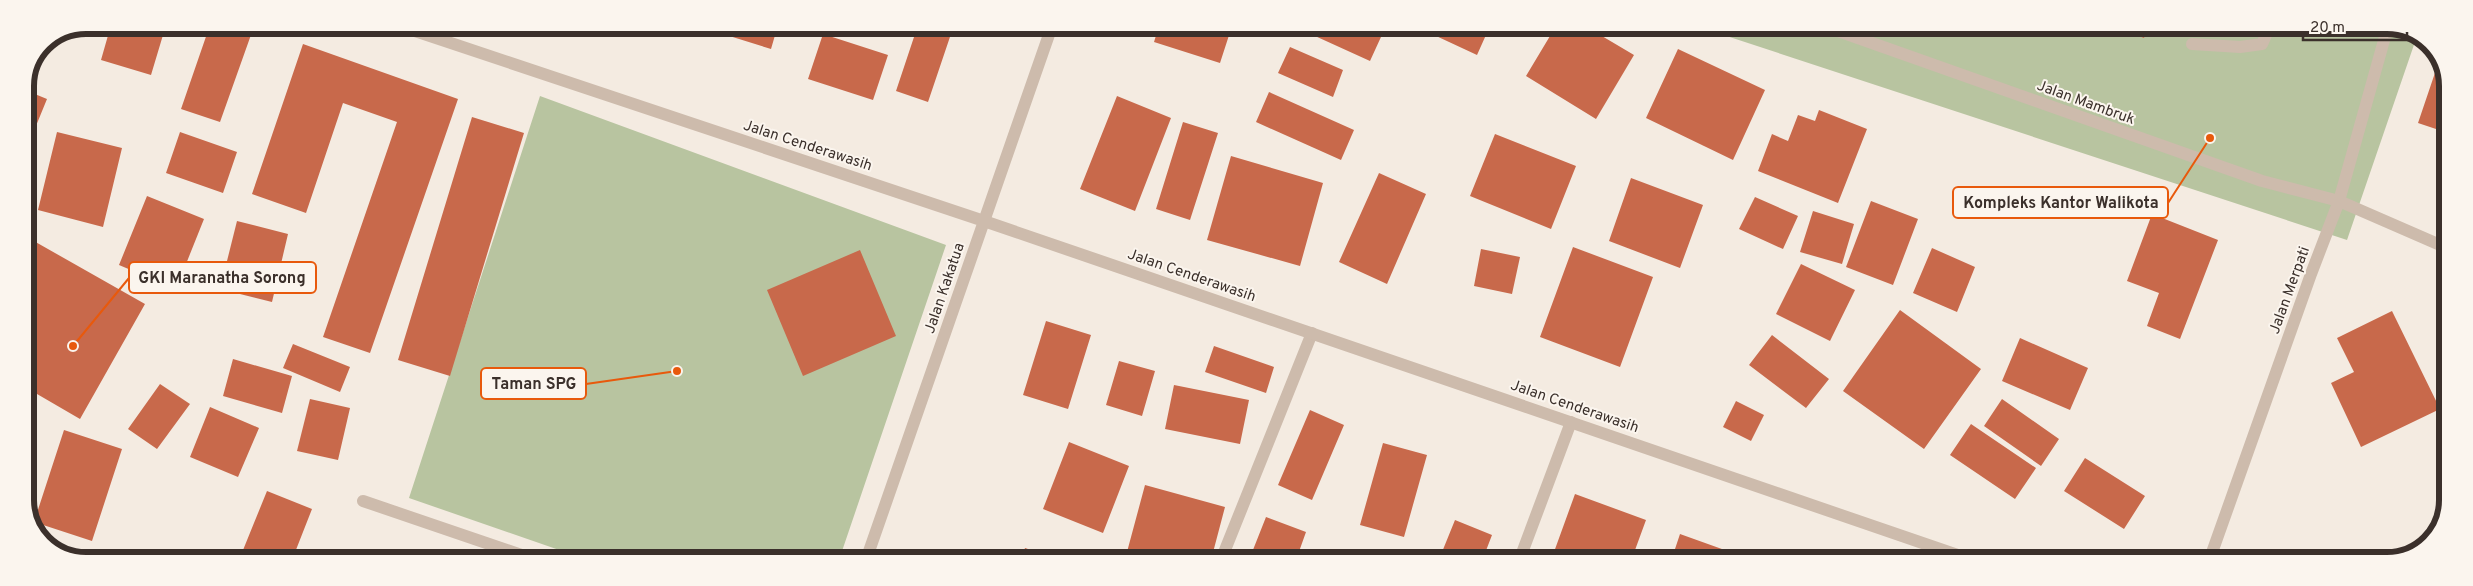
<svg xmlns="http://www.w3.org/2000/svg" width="2473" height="586" font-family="Overpass,sans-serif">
<rect width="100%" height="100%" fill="#f4ebe1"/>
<path fill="#b8c4a0" d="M1696,26h703l18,10 -70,204z
M540,96l406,149 -107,315h-251l-179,-62z"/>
<path fill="#c8694b" d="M111,25h55l-15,50 -50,-15z
M210,25h22l20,7 -32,90 -39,-13z
M694,25h84l-7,24z
M918,25h36l-26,77 -32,-11z
M1159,26h73l-12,37 -66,-21z
M1293,26h93l-16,35z
M1439,26h51l-13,29 -43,-20z
M1556,26h29l49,29 -38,64 -70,-43z
M2113,26h35l-4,12z
M823,34l65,21 -15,45 -65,-21z
M303,44l155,55 -88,254 -47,-16 74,-215 -54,-19 -37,110 -54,-19z
M1290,47l53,23 -10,27 -55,-24z
M1678,49l87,41 -32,70 -87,-42z
M2439,61l9,20v52l-30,-10z
M25,90l22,9 -18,44 -4,-2z
M1269,92l85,38 -13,30 -85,-38z
M1117,96l54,22 -36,93 -55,-22z
M1819,110l48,19 -29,74 -80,-32 14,-37 16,7 10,-26 17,6z
M472,117l52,16 -74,243 -52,-16z
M1183,122l35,11 -28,87 -34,-11z
M57,132l65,16 -19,79 -65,-17z
M180,132l57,20 -14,41 -57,-20z
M1495,134l81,32 -25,63 -81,-33z
M1231,156l92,27 -23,83 -93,-26z
M1379,173l47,21 -39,90 -48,-22z
M1631,178l72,27 -23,63 -71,-27z
M147,196l57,23 -28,70 -57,-24z
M1755,197l43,19 -15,33 -44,-20z
M1871,201l47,18 -25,66 -47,-18z
M1813,211l41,13 -12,40 -42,-12z
M2152,214l66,26 -38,99 -33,-13 12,-33 -32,-12z
M237,221l51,13 -16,68 -52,-13z
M25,236l120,68 -65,115 -55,-32z
M1573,247l80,30 -33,90 -80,-30z
M1932,248l43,19 -18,45 -44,-19z
M1481,249l39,8 -8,37 -38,-8z
M860,250l36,86 -93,40 -36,-86z
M1801,264l54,26 -25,51 -54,-27z
M1900,310l81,59 -57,80 -81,-58z
M2392,311l48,98 -79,38 -30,-64 23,-11 -17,-34z
M1046,321l45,14 -23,74 -45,-14z
M1772,335l57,44 -23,29 -57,-43z
M2020,338l68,30 -18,42 -68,-29z
M293,344l57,23 -10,25 -57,-24z
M1214,346l60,21 -8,26 -61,-21z
M233,359l59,17 -10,37 -59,-17z
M1119,361l36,10 -13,45 -36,-11z
M160,384l30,20 -33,45 -29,-20z
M1174,385l75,15 -9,44 -75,-15z
M310,399l40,9 -12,52 -41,-9z
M2002,399l57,40 -18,27 -57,-40z
M1736,401l28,14 -13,26 -28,-14z
M210,407l49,21 -21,49 -48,-20z
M1310,410l34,15 -32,75 -34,-15z
M1971,424l65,44 -21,31 -65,-44z
M64,430l58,19 -30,92 -58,-19z
M1069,442l60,24 -26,67 -60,-24z
M1383,443l44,12 -23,82 -44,-12z
M2085,458l60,38 -21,33 -60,-38z
M25,461l8,4 -8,15z
M2447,481v32l-1,2 -9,-3z
M1145,485l80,22 -14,53h-54l-30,-8z
M267,491l45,18 -20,51h-53z
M1575,494l71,26 -15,41h-54l-23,-9z
M1266,517l40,15 -10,28h-47z
M1455,520l37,15 -10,26h-33l-9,-4z
M1680,534l67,24 -1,3h-75z
M1025,548l36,12h-40z"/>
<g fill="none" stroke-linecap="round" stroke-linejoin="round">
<path stroke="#cdbbac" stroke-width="12" d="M2192,44l48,3 22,-3 8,-18"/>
<path stroke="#cdbbac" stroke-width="12" d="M1824,26l438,155 77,20 108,47
M363,501l173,59
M1221,560l91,-227
M1519,561l52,-139
M2209,561l102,-287 28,-73 49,-175"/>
<path stroke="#cdbbac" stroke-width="12" d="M397,25l587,196 991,340
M866,560l186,-534"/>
</g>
<g text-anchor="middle" stroke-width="4" stroke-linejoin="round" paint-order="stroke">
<g font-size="15" fill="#3b302b" stroke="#fbf5ee">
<text transform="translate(2086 102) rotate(20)" y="5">Jalan Mambruk</text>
<text transform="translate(808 145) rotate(18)" y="5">Jalan Cenderawasih</text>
<text transform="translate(1192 275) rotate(19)" y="5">Jalan Cenderawasih</text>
<text transform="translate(944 288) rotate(-71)" y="5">Jalan Kakatua</text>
<text transform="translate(2289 290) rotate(-70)" y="5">Jalan Merpati</text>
<text transform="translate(1575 406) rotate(19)" y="5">Jalan Cenderawasih</text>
</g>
</g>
<path d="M0 0H2473V586H0ZM86 34H2387A52 52 0 0 1 2439 86V500A52 52 0 0 1 2387 552H86A52 52 0 0 1 34 500V86A52 52 0 0 1 86 34Z" fill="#fbf5ee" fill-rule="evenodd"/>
<path fill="none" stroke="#3b302b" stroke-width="6" d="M86 34H2387A52 52 0 0 1 2439 86V500A52 52 0 0 1 2387 552H86A52 52 0 0 1 34 500V86A52 52 0 0 1 86 34Z"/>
<path fill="none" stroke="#e8590c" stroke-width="2" d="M2210 138L2168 203M73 346L129 278M677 371L586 384"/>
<g fill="#e8590c" stroke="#fbf5ee" stroke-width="2">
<circle cx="2210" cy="138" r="5"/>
<circle cx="73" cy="346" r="5"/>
<circle cx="677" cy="371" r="5"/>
</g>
<g fill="#fbf5ee" stroke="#e8590c" stroke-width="2">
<rect x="1953" y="187" width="215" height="31" rx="5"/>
<rect x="129" y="262" width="187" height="31" rx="5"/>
<rect x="481" y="368" width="105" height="31" rx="5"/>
</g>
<g font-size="16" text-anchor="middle" font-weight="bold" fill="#3b302b">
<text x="2061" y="208">Kompleks Kantor Walikota</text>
<text x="222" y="283">GKI Maranatha Sorong</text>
<text x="534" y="389">Taman SPG</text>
</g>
<path d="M2303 32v8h104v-8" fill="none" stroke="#3b302b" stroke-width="2.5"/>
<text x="2310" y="32" font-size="15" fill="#3b302b" stroke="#fbf5ee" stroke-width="4" paint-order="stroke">20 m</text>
</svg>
